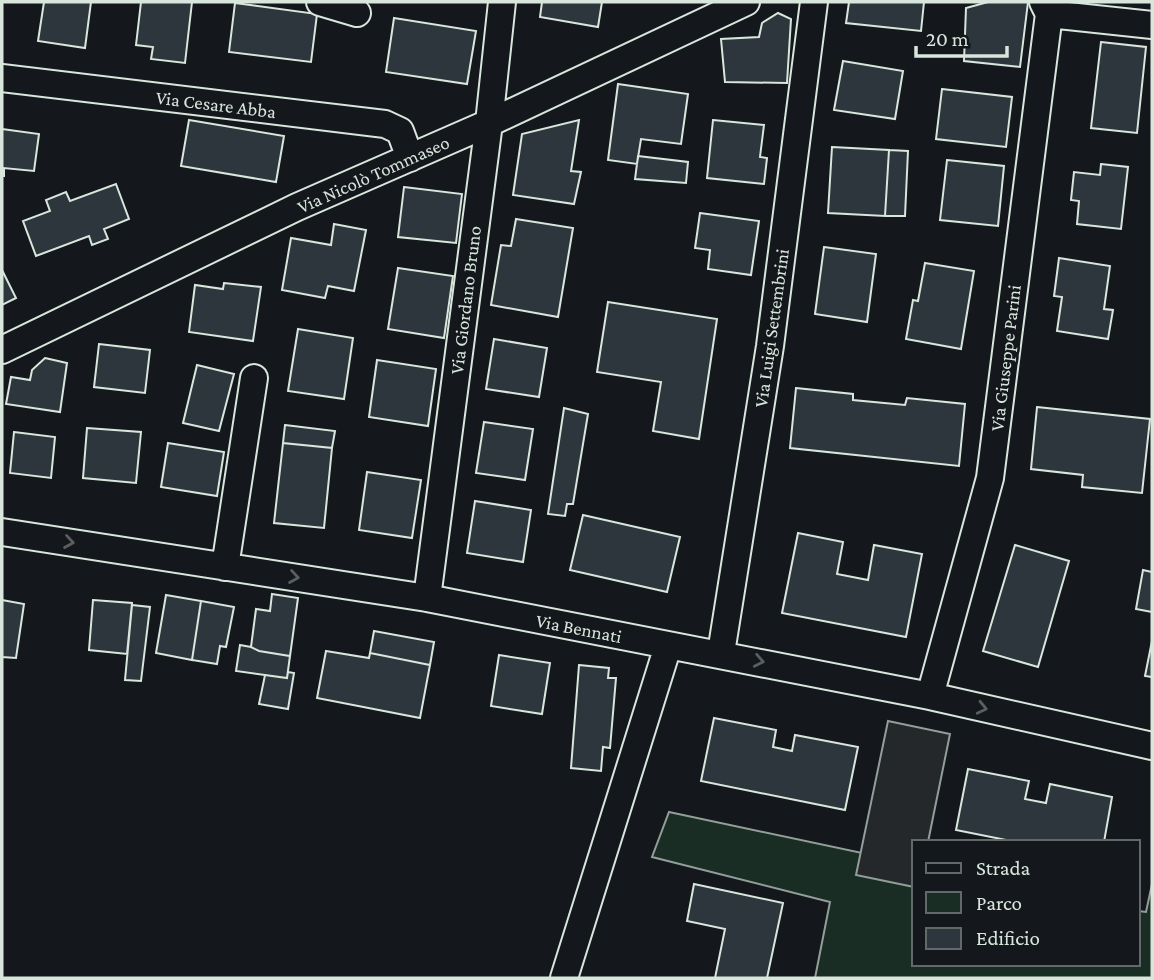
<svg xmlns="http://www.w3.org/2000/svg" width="1154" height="980" font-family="'Crimson Pro',serif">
<rect width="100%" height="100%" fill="#14181c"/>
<path fill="#1a2d24" stroke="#939e99" stroke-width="2" d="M669,812l245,52v100h224v-53l8,1 6,-28v94h-337l15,-76 -178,-45z"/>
<path fill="#24282b" stroke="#939e99" stroke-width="2" d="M888,721l62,13 -22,108h-14v45l-58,-12z"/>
<path fill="#2c363c" stroke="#d8e6dc" stroke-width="2" d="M44,2h47l-6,46 -47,-7z
M141,2h51l-7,61 -34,-4 2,-12 -17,-2z
M542,2h60l-4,25 -58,-10z
M849,2h75l-3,29 -75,-8z
M988,2h40l-8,65 -56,-6 2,-53z
M235,3l82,11 -6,48 -82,-10z
M778,13l13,6 -4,64 -62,-1 -4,-43 38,-2 3,-14z
M394,18l82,13 -9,53 -81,-12z
M1101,42l45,5 -9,86 -46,-5z
M843,61l60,10 -8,48 -61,-9z
M618,84l70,10 -7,50 -40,-5 -4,25 -29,-4z
M942,89l70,8 -6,50 -70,-8z
M189,120l95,16 -8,46 -95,-16z
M579,120l-8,51 10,1 -7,32 -61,-9 9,-61z
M713,120l51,5 -4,32 7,1 -3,26 -57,-6z
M2,129l37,5 -5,37 -30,-3v8h-2z
M832,147l57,3 -4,66 -57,-3z
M889,150l19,1 -3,65h-20z
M638,156l50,6 -2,21 -51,-4z
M947,160l57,6 -6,60 -58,-6z
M1101,164l27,3 -7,62 -44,-5 2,-23 -8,-1 3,-28 26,3z
M116,184l13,35 -25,10 4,10 -16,6 -3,-9 -53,20 -13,-35 27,-10 -4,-11 20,-8 4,9z
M404,187l58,7 -6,49 -58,-6z
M700,213l59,8 -8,54 -43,-6 2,-19 -15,-2z
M516,219l57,9 -15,89 -67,-12 10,-60 10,1z
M334,224l32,6 -12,61 -26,-5 -3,12 -43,-8 9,-52 40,7z
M824,247l52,7 -9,68 -52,-8z
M1059,258l51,8 -6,43 9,1 -5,29 -51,-8 5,-34 -8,-1z
M925,263l49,8 -13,78 -55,-10 7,-39 5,1z
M398,268l55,8 -9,62 -56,-9z
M2,270l14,28 -14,7z
M224,283l37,4 -8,54 -64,-9 6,-47 28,4z
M608,302l109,17 -18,120 -46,-8 8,-49 -64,-10z
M298,329l55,9 -9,61 -56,-8z
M494,339l53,9 -8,49 -53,-8z
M99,344l51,6 -5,43 -51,-6z
M45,358l22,5 -7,49 -54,-8 5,-27 19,3 2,-10z
M377,360l59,9 -8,57 -59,-9z
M197,365l37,9 -15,57 -36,-8z
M796,388l57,6v6l52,5 2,-7 58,6 -6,62 -169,-18z
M1037,407l113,12 -8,74 -60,-6 1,-12 -52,-6z
M564,408l24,6 -15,90h-6l-2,12 -17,-2z
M484,422l49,7 -8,51 -49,-7z
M285,425l50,6 -3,17 -49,-5z
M87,428l54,4 -5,51 -53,-5z
M14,432l41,5 -4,41 -41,-5z
M168,443l56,9 -7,44 -56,-9z
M283,443l49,5 -8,80 -50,-5z
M367,472l54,8 -9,58 -53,-8z
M475,501l56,9 -8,52 -56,-9z
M583,515l97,22 -13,55 -97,-22z
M798,533l45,9 -6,32 31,6 6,-35 48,9 -16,83 -124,-24z
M1015,545l54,16 -31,106 -55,-16z
M1143,570l9,2v40l-16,-3z
M272,594l26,4 -8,58 -31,-5 -8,-4 5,-38 14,2z
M166,595l35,6 -9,59 -36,-7z
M2,600l22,4 -8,54 -14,-1z
M93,600l39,3 -5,51 -38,-4z
M201,601l33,6 -8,40 -6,-1 -3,18 -25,-4z
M132,605l18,2 -9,74 -16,-1z
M374,631l60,11 -4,23 -60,-12z
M1152,641v36l-7,-1z
M240,645l11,2 8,4 31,5 -3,22 -51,-7z
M326,651l43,7 1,-5 60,12 -10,53 -103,-20z
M499,655l51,8 -8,51 -51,-8z
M579,665l30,3 -1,10h8l-6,70 -7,-1 -2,24 -30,-3z
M288,672l6,1 -6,36 -29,-5 6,-29 22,3z
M714,718l62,12 -3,17 19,4 3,-16 63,12 -13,63 -144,-29z
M968,769l61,12 -4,18 21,4 4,-19 62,13 -8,45h-88l-60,-12z
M694,884l89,19 -16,75h-52l10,-49 -38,-8z"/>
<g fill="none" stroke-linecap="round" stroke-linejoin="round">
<defs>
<path id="minor" d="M320,2l37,11
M1049,14l103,11
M2,78l383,46 15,7 10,27
M2,350l295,-143 192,-84 257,-121
M2,532l425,66 503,98 222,50
M225,567l29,-189
M427,598l62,-475 13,-121
M721,653l49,-307 44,-344
M930,696l60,-218 59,-464 -6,-12
M564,978l104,-332"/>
</defs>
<use href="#minor" stroke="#d8e6dc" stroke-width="30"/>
<use href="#minor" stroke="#14181c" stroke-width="26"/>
</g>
<defs><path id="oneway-chevron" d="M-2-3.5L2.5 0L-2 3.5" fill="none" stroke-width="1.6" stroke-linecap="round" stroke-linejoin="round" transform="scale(1.75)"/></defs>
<g stroke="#59605f">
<use href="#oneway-chevron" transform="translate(69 542) rotate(9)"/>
<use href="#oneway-chevron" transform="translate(294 577) rotate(9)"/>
<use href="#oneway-chevron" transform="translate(759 661) rotate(11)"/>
<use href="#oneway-chevron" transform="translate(982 708) rotate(13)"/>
</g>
<g text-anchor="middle" stroke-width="5" stroke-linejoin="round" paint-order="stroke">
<g font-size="19" fill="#d8e6dc" stroke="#14181c">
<text transform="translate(216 104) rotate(7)" y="7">Via Cesare Abba</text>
<text transform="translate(373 174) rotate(-24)" y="7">Via Nicolò Tommaseo</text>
<text transform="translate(465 300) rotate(-83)" y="7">Via Giordano Bruno</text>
<text transform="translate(771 328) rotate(-82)" y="7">Via Luigi Settembrini</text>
<text transform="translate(1005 358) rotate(-83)" y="7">Via Giuseppe Parini</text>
<text transform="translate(579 628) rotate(11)" y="7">Via Bennati</text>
</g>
</g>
<rect width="1154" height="980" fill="none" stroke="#d8e6dc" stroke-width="7"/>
<rect x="912" y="840" width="228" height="126" fill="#14181c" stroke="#626a69" stroke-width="2"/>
<rect x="926" y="863" width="35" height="10" fill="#14181c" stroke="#626a69" stroke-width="2"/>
<text x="976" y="875" font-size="21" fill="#d8e6dc">Strada</text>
<rect x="926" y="892" width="35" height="21" fill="#1a2d24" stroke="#626a69" stroke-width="2"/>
<text x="976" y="910" font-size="21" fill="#d8e6dc">Parco</text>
<rect x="926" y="928" width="35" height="21" fill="#2c363c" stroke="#626a69" stroke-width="2"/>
<text x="976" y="945" font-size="21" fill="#d8e6dc">Edificio</text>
<path d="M916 46v10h91v-10" fill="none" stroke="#d8e6dc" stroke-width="3.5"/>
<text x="926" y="46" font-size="21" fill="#d8e6dc" stroke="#14181c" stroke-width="5" paint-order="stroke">20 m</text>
</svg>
